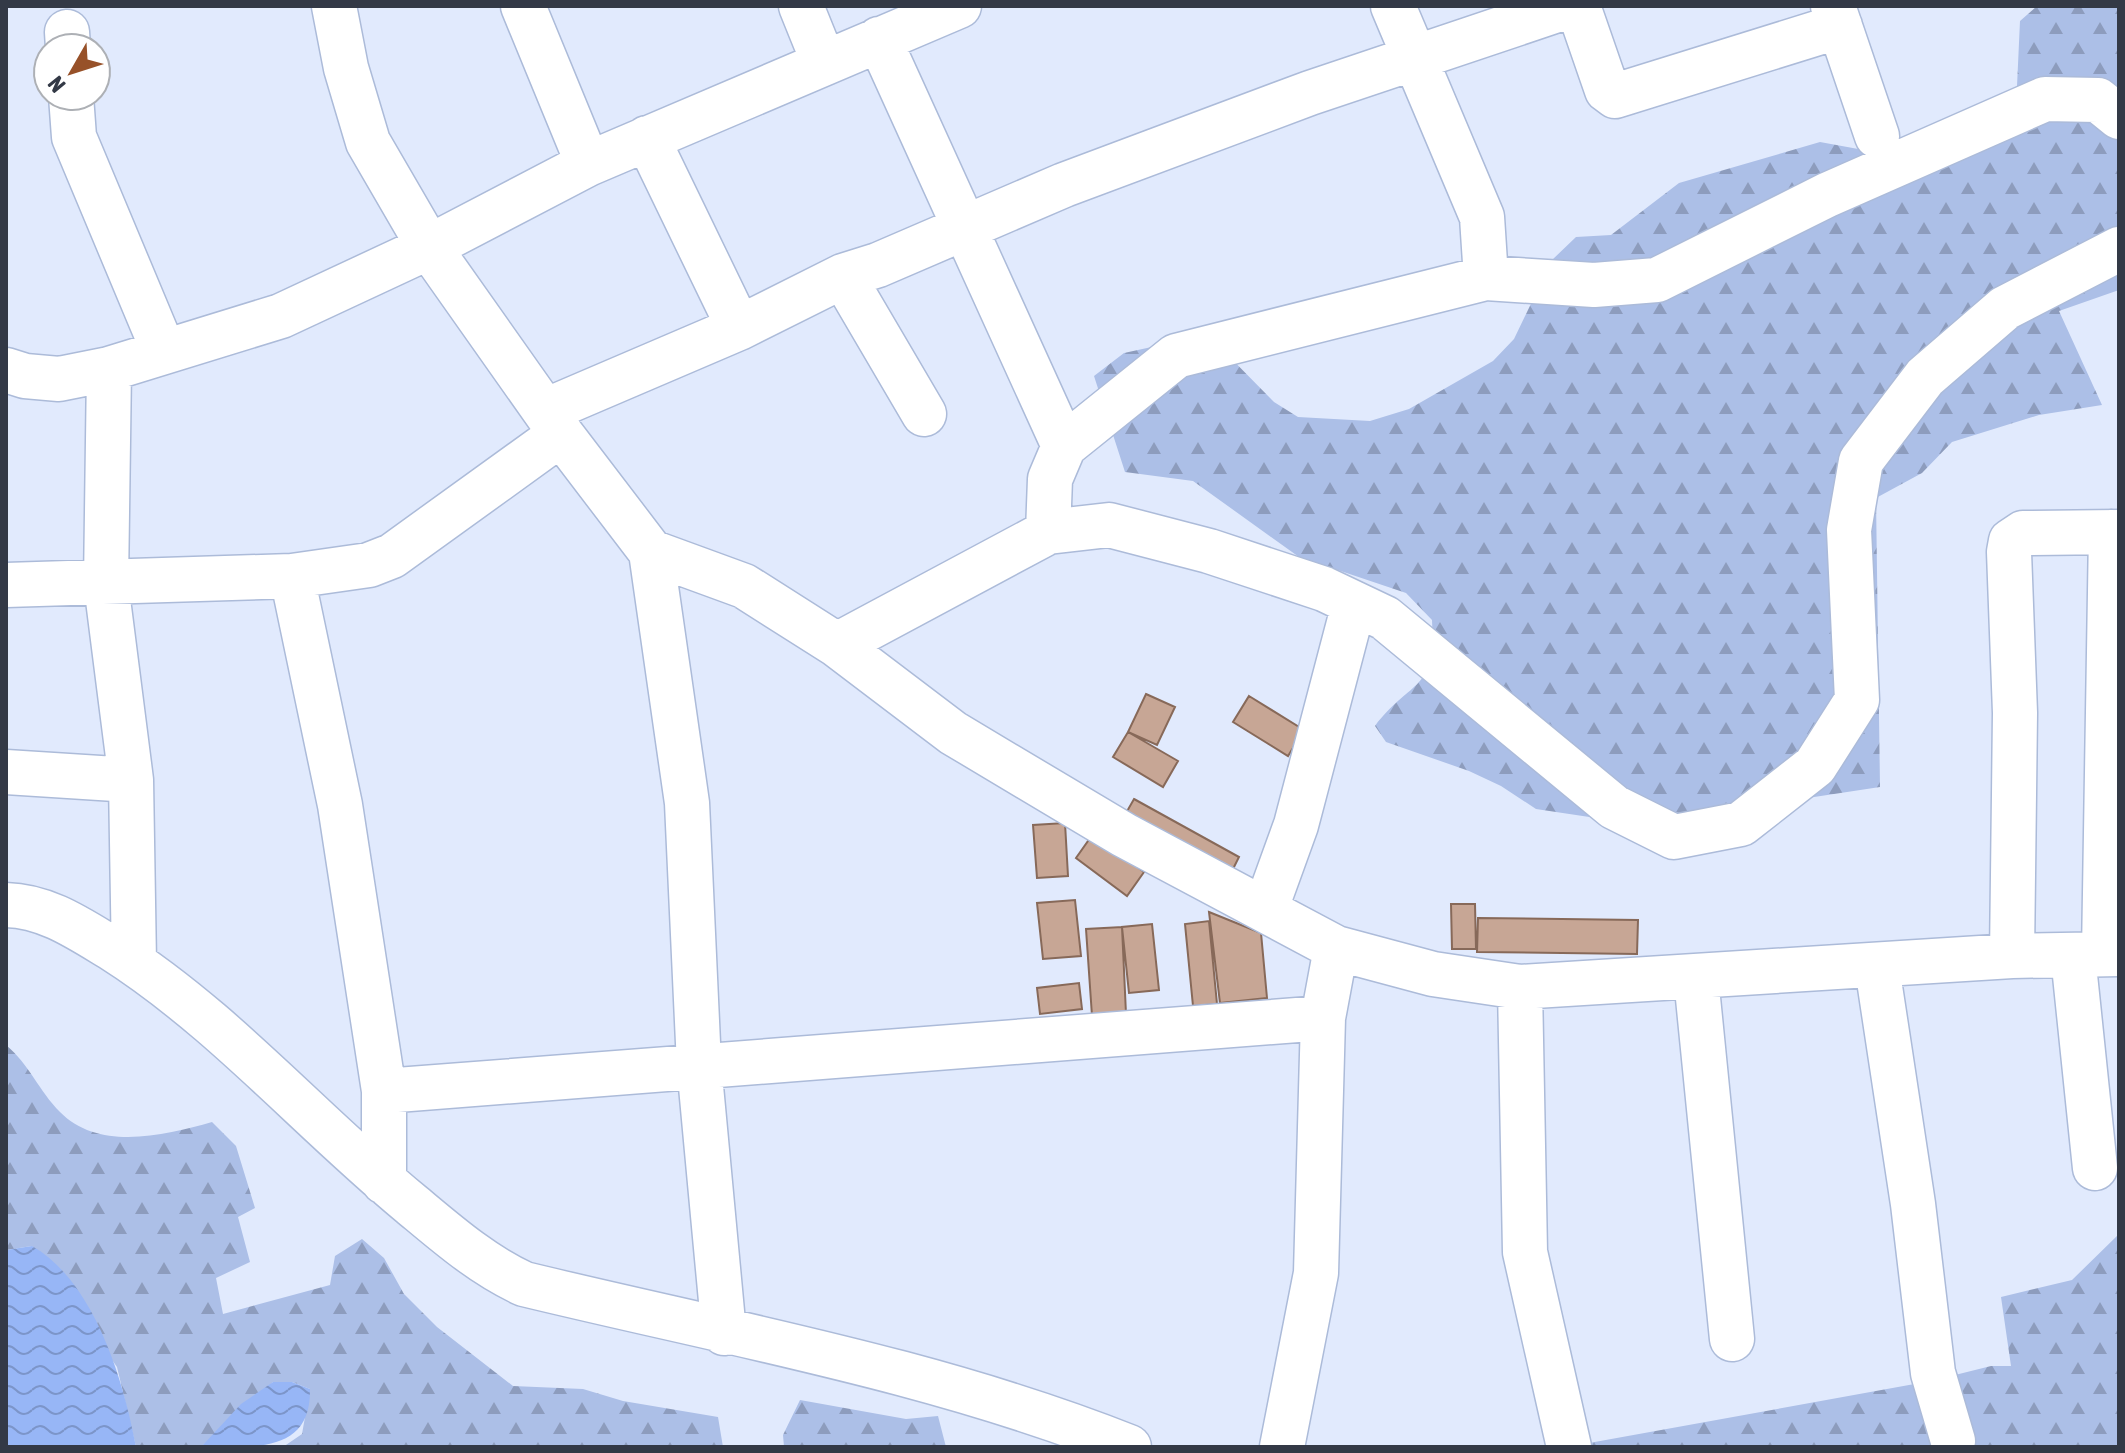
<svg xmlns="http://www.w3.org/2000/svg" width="2125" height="1453" font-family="'Asap Condensed',sans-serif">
<defs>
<pattern id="forest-firs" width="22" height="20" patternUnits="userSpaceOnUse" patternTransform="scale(2)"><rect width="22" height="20" fill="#acbfe7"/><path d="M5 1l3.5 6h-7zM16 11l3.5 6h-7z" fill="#8d9cbd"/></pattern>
<pattern id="water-waves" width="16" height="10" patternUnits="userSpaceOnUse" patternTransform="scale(2)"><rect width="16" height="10" fill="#97b6f6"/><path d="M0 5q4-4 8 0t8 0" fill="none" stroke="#7c95c9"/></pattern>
</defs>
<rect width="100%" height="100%" fill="#e1eafd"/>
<path fill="url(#forest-firs)" d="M2037,6h82v284l-60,21 43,94 -63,10 -87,27 -30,31 -46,25 4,289 -244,37 -100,-15 -35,-23 -32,-15 -83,-29 -11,-16c37,-48 61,-33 57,-106l-26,-27 -107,-36 -106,-76 -68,-9 -31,-96 30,-23 46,-10 42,-4 62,63 24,15 72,4 39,-12 84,-48 21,-22 38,-79 24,-23 35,-2 68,-52 141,-41 71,13 92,-39 34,-30 3,-65z
M6,1045c23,19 33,46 54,67 39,40 106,23 152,10l24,24 19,62 -17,9 12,45 -34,16 7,36 107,-29 5,-29 27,-17 22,19 20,36 33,33 76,59 70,3 40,12 95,16 5,30h-440l19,-13 8,-45 -18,-7h-19l-72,65h-65l-19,-80 -85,-121 -26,4z
M2119,1234v213h-552l364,-66 60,-15h20l-10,-69 71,-17z
M800,1400l106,19 32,-3 8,31h-162l-1,-12z"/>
<path fill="url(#water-waves)" d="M32,1246c62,35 92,135 104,201h-130v-197z
M273,1382h19l18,7c1,64 -54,58 -109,58l40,-43z"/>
<path fill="#c7a695" stroke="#876959" stroke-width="2" d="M1146,694l29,13 -18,38 -29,-13z
M1249,696l55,34 -16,26 -55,-34z
M1128,732l50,29 -15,26 -50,-30z
M1134,799l105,58 -11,22 -106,-59z
M1065,823l3,53 -31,2 -4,-53z
M1093,834l51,38 -17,24 -51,-38z
M1075,900l6,56 -38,3 -6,-56z
M1451,904h24l1,45h-24z
M1209,912l52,21 6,65 -47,5z
M1478,918l160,2 -1,34 -160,-2z
M1209,921l8,83 -24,2 -8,-82z
M1152,924l7,66 -30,3 -7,-66z
M1122,927l4,87 -34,2 -6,-87z
M1079,983l3,26 -42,5 -3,-26z"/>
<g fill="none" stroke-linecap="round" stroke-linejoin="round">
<defs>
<path id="minor" d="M334,6l12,62 22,74 61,105 132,187 90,118 93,34 93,59 116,88 171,102 212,113 97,26 87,13 492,-31 107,-2
M523,6l65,158
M801,6l23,57
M1393,6l89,211 4,61
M1578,6l29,84 8,6 225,-70
M1833,6l44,130
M67,32l1,16
M879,39l185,407
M71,96l3,41 90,215
M647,138l92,190
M843,276l81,138
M109,369l-3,215 25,196 3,183
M6,370l19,6 34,3 50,-10 172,-53 148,-69 159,-83 371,-158
M545,411l194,-83 104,-52 35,-11 186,-80 246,-92 259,-87
M1048,532l2,-53 14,-33 112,-90 310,-78 108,7 63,-5 170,-85 218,-96 53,1 21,17
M651,552l36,251 12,262 25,268
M292,576l48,229 44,286v91
M6,585l286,-9 77,-11 23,-9 169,-122
M837,645l211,-113 61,-7 100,26 115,38 61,29 229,189 60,30 67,-13 74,-58 42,-66 -8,-170 12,-69 64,-84 80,-69 114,-59
M6,772l125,8
M6,905c40,1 72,23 105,43 112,71 198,172 300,256 36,30 70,60 113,80 202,49 411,86 605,163
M1266,908l30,-83 58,-221
M2104,953l7,-421
M2012,956l3,-243 -6,-161 2,-11 12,-8 96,-1
M2073,956l22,212
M1877,967l36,237 20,169 20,68
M1696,978l36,361
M1520,987l5,265 44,195
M384,1091l939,-73
M1282,1447l34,-174 7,-255 13,-70"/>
</defs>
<use href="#minor" stroke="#acbbd9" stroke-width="47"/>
<use href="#minor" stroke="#fff" stroke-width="44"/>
</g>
<rect width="2125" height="1453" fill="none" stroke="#333946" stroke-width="16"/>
<g transform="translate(72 72) rotate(231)"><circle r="38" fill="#ffffff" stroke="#adb0b5" stroke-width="2"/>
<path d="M0-6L14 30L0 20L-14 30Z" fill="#975129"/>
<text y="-12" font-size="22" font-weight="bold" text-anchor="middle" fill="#333946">N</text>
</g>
</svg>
